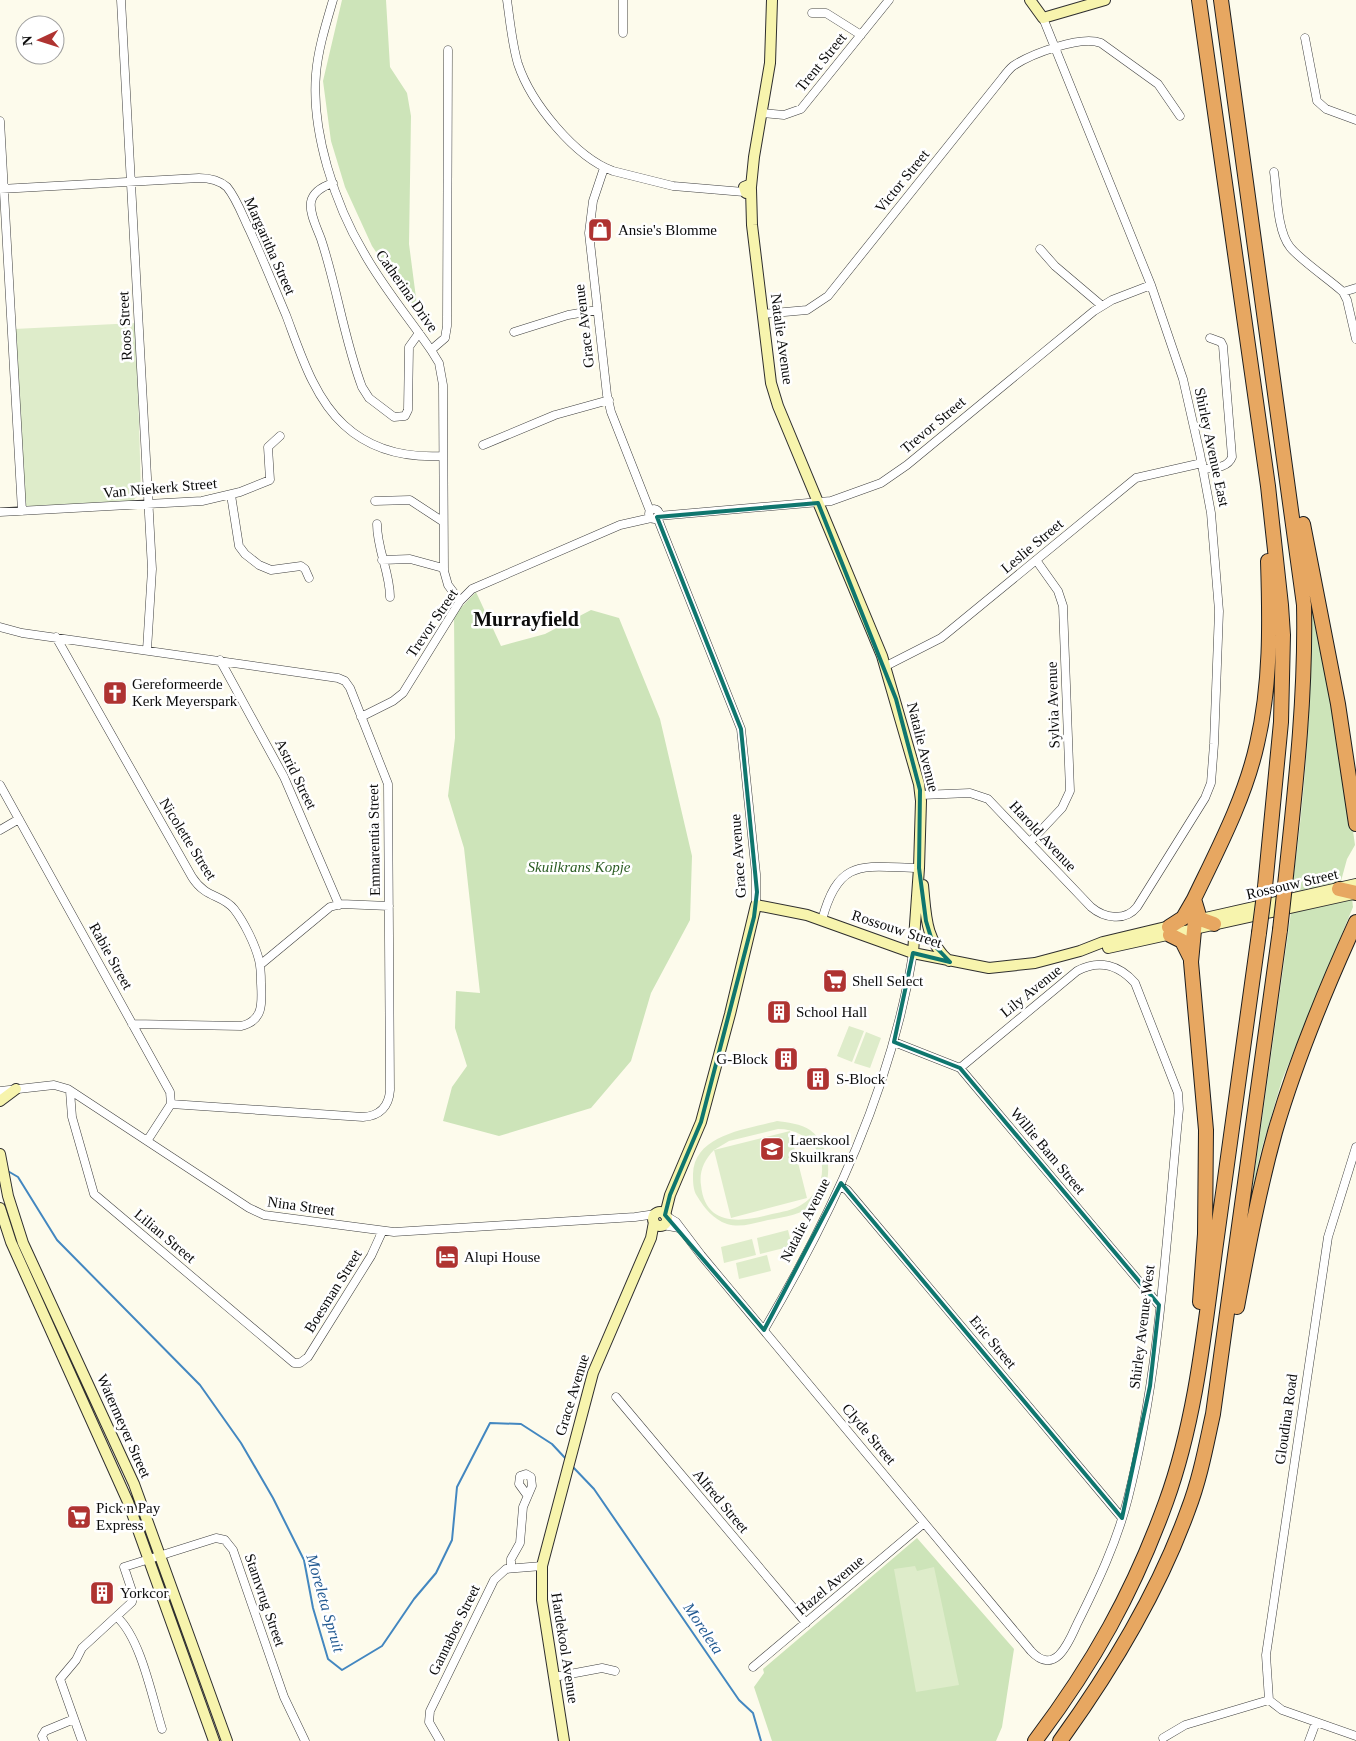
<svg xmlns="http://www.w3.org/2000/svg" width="1356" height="1741" font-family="'Times New Roman',serif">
<rect width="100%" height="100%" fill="#fdfbec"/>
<path fill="#cde4b9" d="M342,0h44l4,67 17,26 4,23 -2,128 9,69 -46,-67 -27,-59 -14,-46 -8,-60z
M1310,589l36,193 9,63 -8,14 -6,22 -46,11 -2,-10c13,-97 20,-194 17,-293z
M476,592l25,54 44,-12 46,-24 28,8 41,101 32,137 -2,64 -39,73 -20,68 -40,47 -92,28 -56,-15 9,-34 15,-21 -12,-38 1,-37 24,2 -16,-145 -16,-52 7,-58 -1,-123z
M1352,898l1,9 -71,173 -21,71 -9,40 39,-279z
M917,1538l97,111 -12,78 -6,14h-224l-18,-54 10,-14 -1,-4z"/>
<path fill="#deecca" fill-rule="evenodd" d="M136,323l5,169 -8,9 -109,6 -10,-178z
M849,1026l15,5 -12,31 -15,-6z
M866,1032l15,6 -11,30 -16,-5z
M777,1121c9,1 25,3 33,9 22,16 25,55 4,74 -12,11 -30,13 -46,16 -14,3 -27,8 -41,4 -14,-5 -22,-15 -30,-28 -4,-6 -4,-14 -4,-22 1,-40 55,-45 84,-53zM778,1129c17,0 32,8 40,23 10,19 1,43 -17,53 -8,5 -19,7 -29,9 -29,8 -67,14 -71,-29 -2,-13 3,-25 13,-35l17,68 76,-20 -17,-67 -76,19 15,-9z
M788,1230l4,16 -32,8 -3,-16z
M752,1239l4,16 -32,8 -3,-16z
M767,1255l4,16 -32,8 -3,-16z
M915,1566l2,5 17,-4 25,118 -43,7 -22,-123z"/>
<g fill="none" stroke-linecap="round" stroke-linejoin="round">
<path stroke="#4387c0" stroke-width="2" d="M6,1170l12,7 39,63 143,145 41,58 32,55 31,62 9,48 15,51 14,11 40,-24 32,-47 22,-26 16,-33 5,-53 33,-64 31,1 31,20 14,15
M572,1466l22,23 145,211 14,13 8,28"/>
<defs>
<path id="street" d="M121,0l31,569 -5,81
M333,0c-7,24 -15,49 -17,74 -5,57 19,131 48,179 19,34 45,65 67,97l8,13 4,22 1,186 4,14 12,16
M507,0c3,21 5,44 11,64 13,39 57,93 95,107l60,15 71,6
M812,13h14l35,22
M623,33v-33
M1305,38l12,63 9,8 30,11
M761,113l23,2 17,-6 88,-109
M0,121l22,390
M604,168l-11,33 -4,32 18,162 4,17 39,99
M1274,172c3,21 3,59 16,75 9,12 40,33 53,45l4,8 9,39
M333,183c-9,3 -20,8 -22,19 -2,11 6,26 10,37 16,48 23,100 41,148l7,11 25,19 11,-1 3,-6 1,-63 10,-14
M0,189l199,-11c10,0 20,2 28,9 10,12 16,30 23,44 13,28 24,56 36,84 14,37 28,83 58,110 28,26 62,33 99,31
M1040,249l15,17 46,39
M1343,292l13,-4
M762,314l45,-4 21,-14 172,-215c4,-5 8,-11 13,-15 18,-12 68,-31 88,-23l57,41 22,32
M514,332l54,-17 29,-5
M431,350l14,-12 2,-12 1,-276
M483,445l72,-30 54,-15
M1203,469c11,-1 25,-1 29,-12l-9,-111 -2,-4 -11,-4
M231,495l8,51 6,8 14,11 12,5 30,-4 4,3 4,9
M375,501l35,-1 32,21
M649 514a5 5 0 1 1 10 0a5 5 0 1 1-10 0Z
M0,512l202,-11 38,-9 30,-12 -2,-33 12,-11
M658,516l173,-15 50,-18 26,-18 187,-154 18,-11 39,-15
M657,517l84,212 15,145v31
M377,524c0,26 13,48 13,73
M382,560l28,-1 33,9
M0,627l22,6 316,45 7,3 5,7 38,96 2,306c-1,16 -10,26 -27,27l-192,-13
M56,637l136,240c14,22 30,17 42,32 10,13 21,35 25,51 2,8 2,16 2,23 1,19 3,38 -20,43l-109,-2
M220,660l64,117 55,128
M886,666l55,-28 195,-160 66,-15
M361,717l32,-16 10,-8 57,-92 12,-12 148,-64 31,-7
M0,785l170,307 1,12 -24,37
M921,795l49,-2 18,6 103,108c13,11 34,15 46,0l68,-109 6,-15 3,-39 5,-133 -8,-98 -11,-59 -17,-75 -32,-94 -108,-267
M0,830l19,-11
M1030,842l32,-34 8,-17 -7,-185 -5,-15 -22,-31
M822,920c17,-64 42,-53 97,-52
M260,965l70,-58 11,-3 48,2
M894,1042l66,26 199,237
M0,1091l54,-6 14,4 181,119 15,7 130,17 241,-15 21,-3
M70,1091l2,26 22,77 200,169h6l8,-6 63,-101 11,-24
M840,1186l7,4 16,19 259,309
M666,1216l10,6 25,33 330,396c24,26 38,-9 46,-27 20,-40 40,-82 51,-126 32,-126 38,-259 51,-389l-1,-16 -43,-110c-16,-18 -36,-24 -58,-12l-117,97
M663,1225l16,3
M764,1330c68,-116 128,-243 149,-377
M616,1397l190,226
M511,1568v-9l9,-16 3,-36 9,-21 -1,-9 -5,-3 -6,2 -1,8 8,11
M117,1617c24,22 35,80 45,112
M753,1667l171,-144
M554,1677l48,-9 13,3
M1269,1700l-3,-45 62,-418 28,-90
M1269,1700l13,10 74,26
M1163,1738l22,-13 84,-25
M44,1741l-2,-5 3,-5 29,-12
M82,1741l-22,-62 16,-19 6,-12 50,-46 1,-8 -9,-27 92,-29 9,2 8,10 51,147 21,44
M440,1741l-11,-19 1,-11 64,-131 12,-11 36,-3
M1309,1741l7,-19"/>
<path id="secondary" d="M1030,0l13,18 62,-18
M751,187l3,-30 16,-94 2,-63
M751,191l-5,2 -2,-6 5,-2 2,4 1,36 19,158 7,23 104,250 37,128 2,17 -2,67 -6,85
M923,885c3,30 2,55 26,76
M1201,919l155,-35
M1108,948l245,-54
M0,1101l16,-12
M0,1154l8,42 15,47 111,241 93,257
M0,1208l11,34 117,260 86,239
M653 1219a7 7 0 1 1 14 0a7 7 0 1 1-14 0Z
M665,1215l5,-20 31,-73 29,-108 26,-109 51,10 106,38 76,15 46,-5 45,-12 23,-9 71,-17
M564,1741l-22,-141v-34l51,-193 58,-135 3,-16"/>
<path id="highway" d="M1199,0l69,486 13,119 2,30 -2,87 -16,165
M1221,0l83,605c2,94 -9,186 -19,280
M1303,524l35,180 18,120
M1339,889l17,4
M1195,920l-4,42 15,168 -1,104 -5,68
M1214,924l-14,-5 -6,-20c24,-50 51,-101 63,-155 14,-60 13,-121 11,-183
M1169,927l14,-9 11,-19
M1170,935l12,6 8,16
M1237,1307c11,-59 22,-117 38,-175 21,-72 50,-142 81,-210
M1035,1741c58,-77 98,-148 131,-239 29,-80 38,-167 49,-251 15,-106 29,-212 44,-318
M1060,1741c52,-72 98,-148 128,-231 12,-31 18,-64 25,-96l67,-484"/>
</defs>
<use href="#street" stroke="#3f3f3f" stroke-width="9"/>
<use href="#secondary" stroke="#2e2e2e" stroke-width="12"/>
<use href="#highway" stroke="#1d1d1d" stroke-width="16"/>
<use href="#street" stroke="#fff" stroke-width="8"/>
<use href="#secondary" stroke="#f7f4ad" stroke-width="10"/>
<use href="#highway" stroke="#e7a761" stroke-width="14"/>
<defs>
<path id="highway-bridge" d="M1280,930l5,-45
M1259,933l6,-46"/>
</defs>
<use href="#highway-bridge" stroke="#1d1d1d" stroke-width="16" stroke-linecap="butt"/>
<use href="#highway-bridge" stroke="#e7a761" stroke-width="14"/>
</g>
<path fill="none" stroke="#0f766e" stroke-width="4" stroke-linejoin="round" d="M818,503l78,196 24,91 -1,78 7,53 7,23 17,18 -37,-9 -19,89 66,26 199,237 -9,81 -28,132 -281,-335 -77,147 -99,-115 5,-20 31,-73 53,-205 3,-25 -16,-163 -84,-212z"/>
<defs>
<symbol id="shop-square" viewBox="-11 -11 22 22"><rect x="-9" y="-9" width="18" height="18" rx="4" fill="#af3331" stroke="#fff"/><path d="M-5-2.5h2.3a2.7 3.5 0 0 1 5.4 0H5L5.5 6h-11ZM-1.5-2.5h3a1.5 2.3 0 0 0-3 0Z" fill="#fff"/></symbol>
<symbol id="church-square" viewBox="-11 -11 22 22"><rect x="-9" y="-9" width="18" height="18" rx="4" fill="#af3331" stroke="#fff"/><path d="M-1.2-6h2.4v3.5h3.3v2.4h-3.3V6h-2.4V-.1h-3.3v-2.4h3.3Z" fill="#fff"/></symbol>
<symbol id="supermarket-square" viewBox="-11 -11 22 22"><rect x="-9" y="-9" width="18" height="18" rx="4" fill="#af3331" stroke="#fff"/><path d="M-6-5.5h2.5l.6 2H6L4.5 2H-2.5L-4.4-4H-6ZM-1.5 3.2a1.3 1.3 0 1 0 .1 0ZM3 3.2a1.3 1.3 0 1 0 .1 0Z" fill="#fff"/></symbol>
<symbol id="building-square" viewBox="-11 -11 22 22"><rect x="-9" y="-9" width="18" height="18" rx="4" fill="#af3331" stroke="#fff"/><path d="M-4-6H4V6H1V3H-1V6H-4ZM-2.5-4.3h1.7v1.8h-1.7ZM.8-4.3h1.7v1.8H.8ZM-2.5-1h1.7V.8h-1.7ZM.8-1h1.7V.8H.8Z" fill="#fff"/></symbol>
<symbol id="school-square" viewBox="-11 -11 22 22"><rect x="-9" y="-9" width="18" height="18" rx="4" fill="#af3331" stroke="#fff"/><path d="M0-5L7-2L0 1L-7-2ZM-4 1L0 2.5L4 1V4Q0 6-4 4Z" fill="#fff"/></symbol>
<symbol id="hotel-square" viewBox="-11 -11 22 22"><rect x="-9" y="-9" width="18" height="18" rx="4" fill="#af3331" stroke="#fff"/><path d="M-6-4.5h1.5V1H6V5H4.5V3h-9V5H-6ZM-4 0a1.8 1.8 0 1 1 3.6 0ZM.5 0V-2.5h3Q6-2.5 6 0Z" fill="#fff"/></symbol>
</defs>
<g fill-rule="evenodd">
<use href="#shop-square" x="586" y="216" width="28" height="28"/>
<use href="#church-square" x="101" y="679" width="28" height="28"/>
<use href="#supermarket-square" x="821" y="967" width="28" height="28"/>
<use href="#building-square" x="765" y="998" width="28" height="28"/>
<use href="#building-square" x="772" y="1045" width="28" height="28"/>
<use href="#building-square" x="804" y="1065" width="28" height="28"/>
<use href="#school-square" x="758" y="1135" width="28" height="28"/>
<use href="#hotel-square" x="433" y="1243" width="28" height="28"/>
<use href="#supermarket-square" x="65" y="1503" width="28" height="28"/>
<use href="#building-square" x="88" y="1579" width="28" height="28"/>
</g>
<g text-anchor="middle" stroke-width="5" stroke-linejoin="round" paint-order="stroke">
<g font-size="15" fill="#0c0c0c" stroke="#fff">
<text transform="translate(821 62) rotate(-51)" y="5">Trent Street</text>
<text transform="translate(902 181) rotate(-51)" y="5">Victor Street</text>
<text transform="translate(270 246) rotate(66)" y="5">Margaritha Street</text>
<text transform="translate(407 291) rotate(55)" y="5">Catherina Drive</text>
<text transform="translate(125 326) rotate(-93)" y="5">Roos Street</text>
<text transform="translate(584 326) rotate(-97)" y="5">Grace Avenue</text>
<text transform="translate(782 339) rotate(82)" y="5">Natalie Avenue</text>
<text transform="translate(933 425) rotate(-40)" y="5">Trevor Street</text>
<text transform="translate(1212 447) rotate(78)" y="5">Shirley Avenue East</text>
<text transform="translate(160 488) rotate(-5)" y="5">Van Niekerk Street</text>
<text transform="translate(1032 546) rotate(-40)" y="5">Leslie Street</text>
<text transform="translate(432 623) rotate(-56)" y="5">Trevor Street</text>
<text transform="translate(1053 705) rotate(-92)" y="5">Sylvia Avenue</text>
<text transform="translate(923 747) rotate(76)" y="5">Natalie Avenue</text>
<text transform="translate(296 774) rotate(64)" y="5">Astrid Street</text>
<text transform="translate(1043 836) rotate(47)" y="5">Harold Avenue</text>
<text transform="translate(188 839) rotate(58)" y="5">Nicolette Street</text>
<text transform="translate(374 840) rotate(-91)" y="5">Emmarentia Street</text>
<text transform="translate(738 856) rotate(-94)" y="5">Grace Avenue</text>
<text transform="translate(1292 884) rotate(-13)" y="5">Rossouw Street</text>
<text transform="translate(897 929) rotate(18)" y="5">Rossouw Street</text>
<text transform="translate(111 956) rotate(61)" y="5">Rabie Street</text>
<text transform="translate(1031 991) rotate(-39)" y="5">Lily Avenue</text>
<text transform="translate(1048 1151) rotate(50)" y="5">Willie Bam Street</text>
<text transform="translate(301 1206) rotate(8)" y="5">Nina Street</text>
<text transform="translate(805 1220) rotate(-63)" y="5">Natalie Avenue</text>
<text transform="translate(165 1236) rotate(40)" y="5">Lilian Street</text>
<text transform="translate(333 1291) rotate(-58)" y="5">Boesman Street</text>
<text transform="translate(1142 1327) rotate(-83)" y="5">Shirley Avenue West</text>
<text transform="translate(993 1342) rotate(50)" y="5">Eric Street</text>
<text transform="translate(572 1395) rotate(-73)" y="5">Grace Avenue</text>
<text transform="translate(1286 1419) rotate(-82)" y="5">Gloudina Road</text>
<text transform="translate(124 1426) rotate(66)" y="5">Watermeyer Street</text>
<text transform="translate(869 1434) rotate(50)" y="5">Clyde Street</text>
<text transform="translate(721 1501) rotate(50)" y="5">Alfred Street</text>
<text transform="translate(830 1585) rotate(-40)" y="5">Hazel Avenue</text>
<text transform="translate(265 1600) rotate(71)" y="5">Stamvrug Street</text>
<text transform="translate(454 1630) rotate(-64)" y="5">Gannabos Street</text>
<text transform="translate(565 1648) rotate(81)" y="5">Hardekool Avenue</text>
</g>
<g font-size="15" fill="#0c0c0c" stroke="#fff" text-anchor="start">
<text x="618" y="235">Ansie's Blomme</text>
<text x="132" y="689">Gereformeerde<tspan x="132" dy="17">Kerk Meyerspark</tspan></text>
<text x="852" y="986">Shell Select</text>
<text x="796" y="1017">School Hall</text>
<text x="768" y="1064" text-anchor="end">G-Block</text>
<text x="836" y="1084">S-Block</text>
<text x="790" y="1145">Laerskool<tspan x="790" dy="17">Skuilkrans</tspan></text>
<text x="464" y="1262">Alupi House</text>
<text x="96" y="1513">Pick n Pay<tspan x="96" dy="17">Express</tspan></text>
<text x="120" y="1598">Yorkcor</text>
</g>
<g font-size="15" font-style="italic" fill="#2b5d23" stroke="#fff">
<text x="579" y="872">Skuilkrans Kopje</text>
</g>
<g font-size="16" font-style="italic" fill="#215991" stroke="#fff">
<text transform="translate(326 1603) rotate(74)" y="6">Moreleta Spruit</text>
<text transform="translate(704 1628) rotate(56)" y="6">Moreleta</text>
</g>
<g font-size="20" font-weight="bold" fill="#0c0c0c" stroke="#fff">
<text x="526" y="626">Murrayfield</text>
</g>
</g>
<g transform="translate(40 40) rotate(266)"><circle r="24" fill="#ffffff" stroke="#9e9e9e"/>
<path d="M0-4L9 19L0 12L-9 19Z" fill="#af3331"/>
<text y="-8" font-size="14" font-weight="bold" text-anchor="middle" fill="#0c0c0c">N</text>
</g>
</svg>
